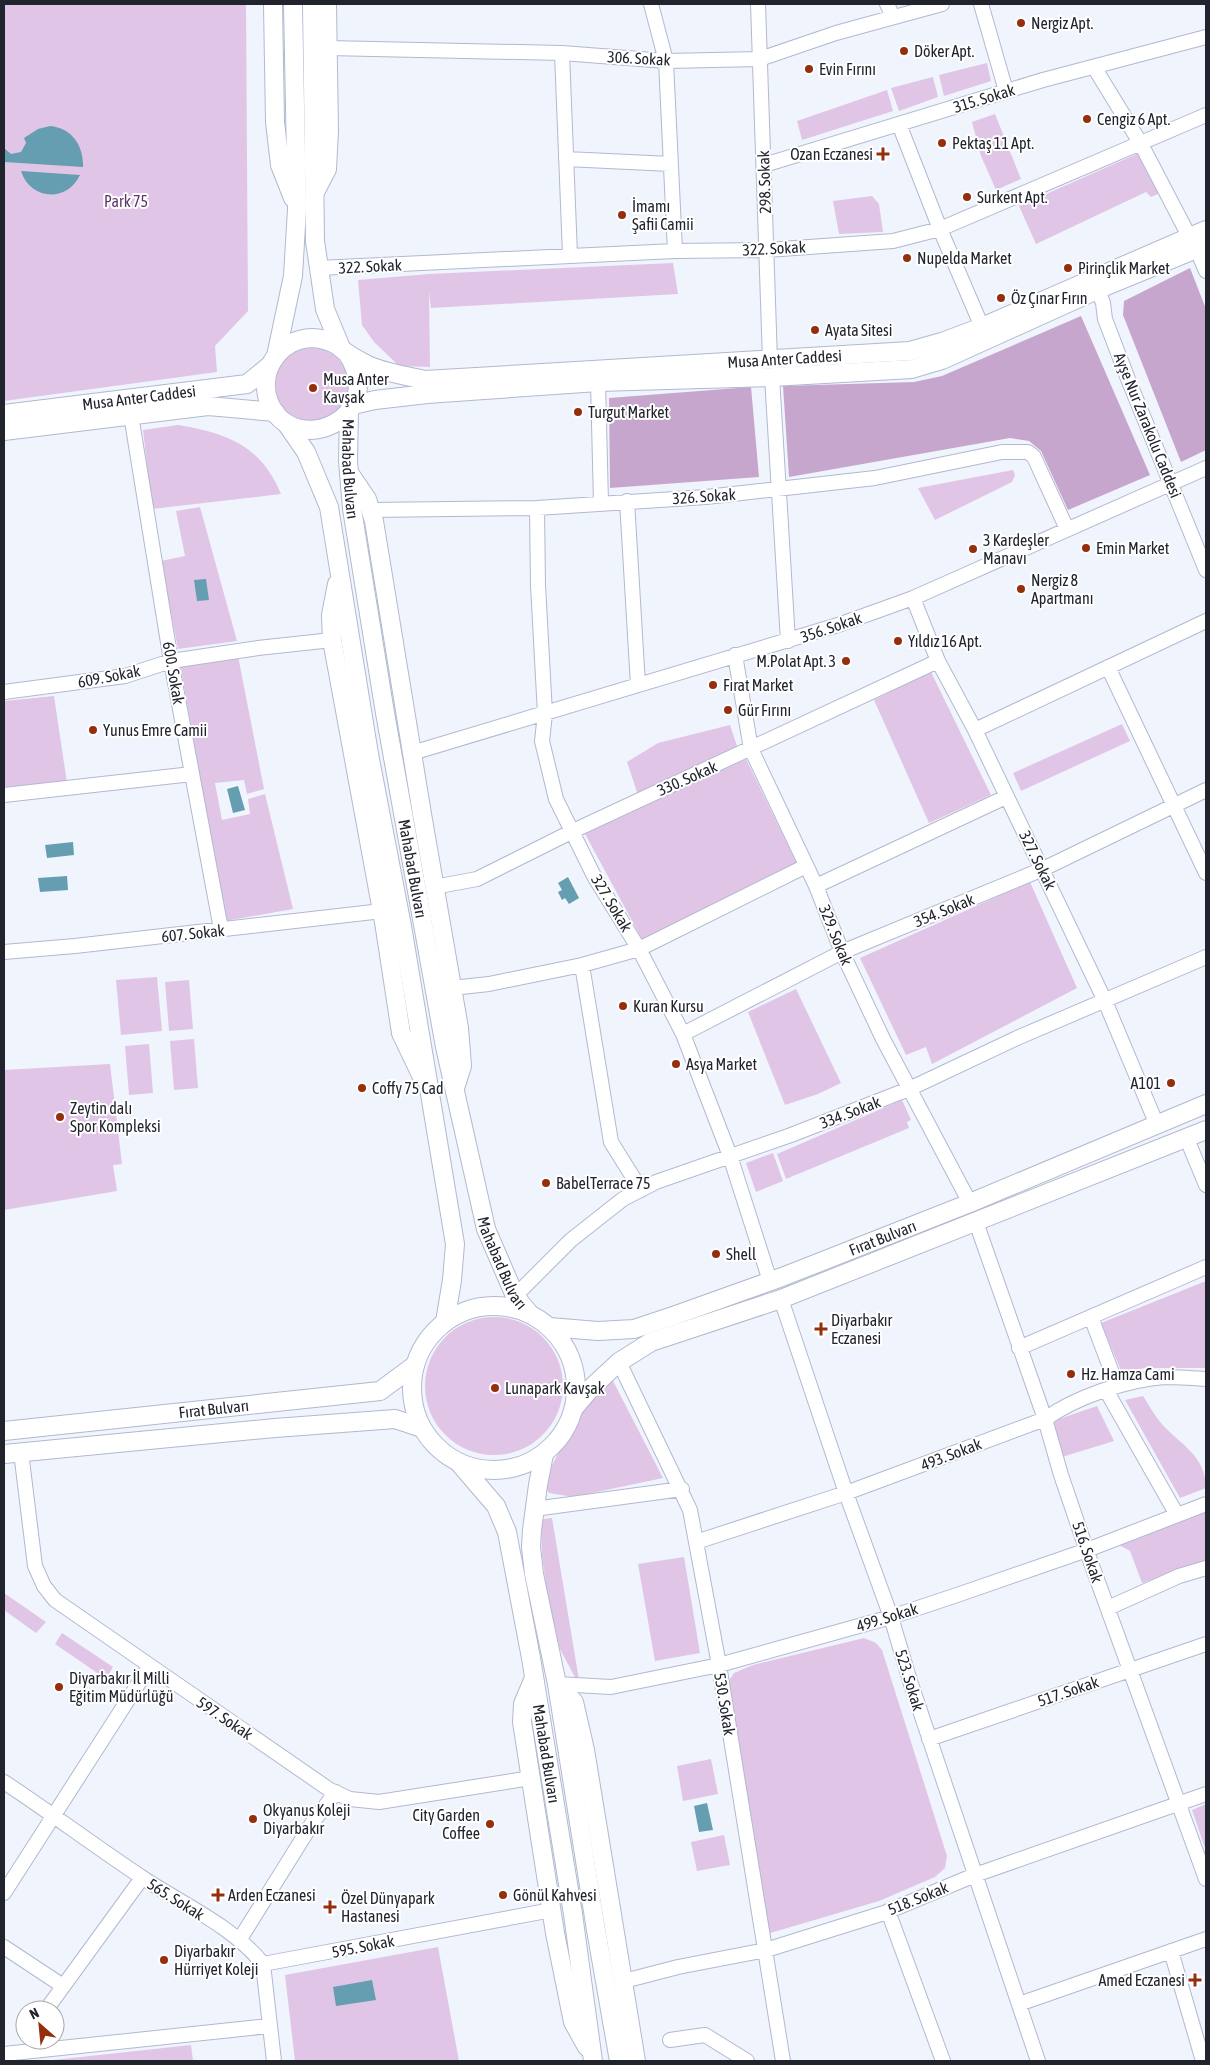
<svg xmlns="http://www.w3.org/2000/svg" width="1210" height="2065" font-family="'Asap Condensed',sans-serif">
<rect width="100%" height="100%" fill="#f0f4fd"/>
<path fill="#e1c5e7" d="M4,4h242l2,307 -33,35 2,26 -213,29z
M987,63l4,18 -47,15 -5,-21z
M933,77l5,20 -39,14 -8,-23z
M887,90l6,21 -91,29 -5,-19z
M995,114l26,65 -25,11 -15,-34 -9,-34z
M1139,153l21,40 -9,4 -5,-5 -110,52 -17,-38z
M872,196l7,8 4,28 -44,2 -6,-33z
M673,263l5,31 -247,14 -2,-16 1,75 -31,-1 -25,-24 -12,-17 -4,-45 71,-6z
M275 385a37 37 0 1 1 74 0a37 37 0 1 1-74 0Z
M178,425c48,8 83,20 103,69l-129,15 -9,-79z
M1013,470l2,5 -3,7 -77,38 -17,-32z
M200,507l37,134 -59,8 -17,-88 24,-5 -9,-45z
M238,656l26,133 -17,5 -3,-14 -29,3 7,37 28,-6 -2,-15 17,-5 28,115 -68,12 -45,-258z
M931,672l60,123 -62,28 -55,-123z
M54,696l13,87 -63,6v-88z
M1122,724l8,17 -109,50 -8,-18z
M730,725l8,24 -100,46 -11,-33 31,-19z
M746,759l51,105 -154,77 -58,-107z
M1030,882l47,106 -145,76 -6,-17 -20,8 -46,-97z
M157,977l5,54 -41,4 -5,-55z
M189,980l4,49 -24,2 -4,-49z
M796,989l45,94 -23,11 -33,11 -37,-93z
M194,1039l4,49 -24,2 -4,-49z
M149,1044l4,49 -24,2 -4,-49z
M110,1064l12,100 -9,1 4,26 -113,19v-140z
M902,1100l9,20 -4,2 2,6 -123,51 -9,-25z
M773,1153l10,28 -27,11 -10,-29z
M1206,1281v87h-61l-23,5 -21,-50z
M425 1386a69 69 0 1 1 138 0a69 69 0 1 1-138 0Z
M612,1379l51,99 -90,19 -24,-4 -3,-4 6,-24 16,-30 20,-33z
M1143,1396c5,8 11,18 17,26 19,22 46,33 46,66l-26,10 -55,-98z
M1097,1406l17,35 -52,16 -9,-36z
M1206,1510v51l-64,22 -12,-32 -13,-7z
M552,1518l27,162 -2,1 -17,-32 -12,-50 -6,-43 -1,-34 3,-3z
M684,1557l16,96 -45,8 -17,-97z
M4,1593l42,29 -10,11 -32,-23z
M62,1633l51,34 -7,12 -51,-35z
M864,1638l12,5 6,7 65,206 -2,12 -10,9 -56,24 -112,33 -40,-250 7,-11 19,-8z
M711,1759l7,35 -35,7 -6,-35z
M1206,1804v47l-14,-41z
M724,1835l6,30 -33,6 -6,-29z
M438,1947l21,114h-164l-10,-86z
M191,2045l2,16h-149z"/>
<path fill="#c7a6ce" d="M1190,268l16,41v141l-25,12 -58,-147 1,-14z
M1081,316l69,159 -82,35 -27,-59 -12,-10 -19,-3 -221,39 -6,-91 131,-4 28,-6z
M751,387l8,90 -149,11 -1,-90z"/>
<path fill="#649eb0" d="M50,126c22,2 34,20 33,41l-79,-5v-14l7,6 10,-2 5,-9 -2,-5 14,-9z
M21,171l59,4c-13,28 -50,25 -59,-4z
M206,579l3,21 -12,1 -3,-21z
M238,786l7,24 -12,3 -6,-24z
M73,842l1,13 -27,3 -2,-13z
M67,876l1,14 -28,2 -2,-14z
M568,877l11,21 -10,6 -4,-6 -3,2 -4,-8 4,-2 -4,-7z
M707,1803l6,27 -14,2 -5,-26z
M372,1980l4,20 -40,6 -3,-19z"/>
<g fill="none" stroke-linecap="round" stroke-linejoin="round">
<defs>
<path id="minor" d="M651,4l15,57 9,190
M758,4l12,357
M887,4l6,13
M981,4l25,87
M328,48l234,5 104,8 94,-2 76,-26 106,-29
M562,53l8,202
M1094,67l47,77 49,94
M899,124l41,105 42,98
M566,159l105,5
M764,165l279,-85 163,-43
M1197,250l9,21
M318,268l357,-17 92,-1 126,-9 47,-12 266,-114
M1094,280l9,23 2,16 23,60 78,191
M772,377l16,264
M598,382l3,121
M131,415l40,246 50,268
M627,501l11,184
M537,508l1,77 7,129 -3,27 14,58 38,77 45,73 44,85 47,122 40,125
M370,510l167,-2 169,-11 169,-19 127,-26h26l6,5 33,72
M913,598l25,63 37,69 130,271 52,124
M735,655l16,94 65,137 26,66 41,87 87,164
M1108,667l98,206
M4,692l121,-16 46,-15 87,-13 74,-8
M975,730l231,-109
M412,753l426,-128 75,-27 293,-130
M4,795l188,-21
M816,886l190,-89
M434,887l43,-8 96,-48 365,-170
M4,952l71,-6 307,-35
M582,965l29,177 30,48
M452,988l37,-4 93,-19 57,-16 167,-83
M683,1034l159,-82 201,-83 163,-79
M1187,1139l19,46
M976,1222l69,197 16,56 29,85 116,319
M515,1296l56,-56 52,-41 33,-17 135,-47 118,-46 108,-51 189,-81
M781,1299l65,194 45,124 19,64 128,380
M1091,1317l26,69
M1019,1348l187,-81
M619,1362l71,148 29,155 64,396
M1106,1390l71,125
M21,1452l14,114 9,20 11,14 275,190 20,9 29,3 152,-24
M534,1509l148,-20
M696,1542l150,-49 199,-74c31,-22 81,-39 119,-42 14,0 28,1 42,2
M1108,1608l71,-32 27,-8
M557,1684l54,3 108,-22 172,-48 69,-23 127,-44 119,-46
M929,1739l277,-95
M4,1782c47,31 92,65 139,96 39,26 91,49 120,86l11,97
M4,1893l145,-226
M888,1911l55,150
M240,1939l73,-117 23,-30
M4,1947l59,39
M1171,1951l32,110
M263,1964l289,-54
M624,1981l54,-14 88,-17 118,-37 91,-38 231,-81
M1019,2004l187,-65
M46,2010l96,-132
M670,2040l35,-5 42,26
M4,2054l265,-28"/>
<g id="major">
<path d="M273,4l2,118 5,43 13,33"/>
<path d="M312,4l3,237 10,68 16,39"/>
<path d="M315,192l12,-23 2,-38 -2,-127"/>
<path id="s1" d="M347,353c43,66 -54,107 -78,49 -5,-13 -4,-28 3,-40 13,-23 40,-30 63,-18 4,2 7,6 12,9 6,5 15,9 23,13 17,7 37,10 55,14l485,-29 32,-9 40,-15 224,-97"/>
<path d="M276,356l17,-80 4,-67 -4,-205"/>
<path d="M353,405l22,-5 52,-6 171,-12 174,-5 140,-8 30,-9 157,-71 107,-44"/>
<path id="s2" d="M349,410l-1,51 4,48 33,204 60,334 41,182 29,67 14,17"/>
<path id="s3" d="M4,414l243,-30 22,-18"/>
<path d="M286,423l20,29 23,55 40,247 33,172 53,318 -3,36 -7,42"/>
<path d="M4,431l204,-25 67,6"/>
<path d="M350,474l17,25 7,22 48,293 37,214 3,38 -7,22"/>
<path d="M337,584l-6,31 1,25 52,282 17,111 21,44"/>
<circle cx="494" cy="1388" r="82"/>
<path id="s4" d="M549,1327l49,4 36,-2 39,-13 109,-39 188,-74 236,-99"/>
<path d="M574,1408l17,-20 28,-26 32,-20 130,-43 425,-169"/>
<path id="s5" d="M4,1431l376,-40 35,-26"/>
<path d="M4,1454l271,-26 120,-9 27,9"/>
<path d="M544,1454l-6,31 -6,45 -1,17 3,27 23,110 39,246 23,131"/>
<path id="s6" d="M459,1463l37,43 11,26 24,126 42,256 20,147"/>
<path d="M534,1678l-11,26 -1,18 33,211 18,89 14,25"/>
<path d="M557,1684l17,18 11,48 51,311"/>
</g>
</defs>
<use href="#minor" stroke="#b1b9d0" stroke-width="16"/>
<use href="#major" stroke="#b1b9d0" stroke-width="20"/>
<use href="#minor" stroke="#fff" stroke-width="14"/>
<use href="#major" stroke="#fff" stroke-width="18"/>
</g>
<g fill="#952e0d" stroke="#fff" stroke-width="2">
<circle cx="1021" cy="23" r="5"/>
<circle cx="904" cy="51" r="5"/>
<circle cx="809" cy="69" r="5"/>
<circle cx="1087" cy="119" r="5"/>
<circle cx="942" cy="143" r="5"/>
<path d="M880.5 146.5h5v5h5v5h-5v5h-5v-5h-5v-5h5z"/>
<circle cx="967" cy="197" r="5"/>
<circle cx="622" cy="215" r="5"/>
<circle cx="907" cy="258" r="5"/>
<circle cx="1068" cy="268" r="5"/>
<circle cx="1001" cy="298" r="5"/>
<circle cx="815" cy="330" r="5"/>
<circle cx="313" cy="388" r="5"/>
<circle cx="578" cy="412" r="5"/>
<circle cx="1086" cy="548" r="5"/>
<circle cx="973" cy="549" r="5"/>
<circle cx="1021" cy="589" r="5"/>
<circle cx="898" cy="641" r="5"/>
<circle cx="846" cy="661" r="5"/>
<circle cx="713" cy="685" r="5"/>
<circle cx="728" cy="710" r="5"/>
<circle cx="93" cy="730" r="5"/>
<circle cx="623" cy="1006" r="5"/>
<circle cx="676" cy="1064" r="5"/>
<circle cx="1171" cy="1083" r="5"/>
<circle cx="362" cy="1088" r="5"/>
<circle cx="60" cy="1117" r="5"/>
<circle cx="546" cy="1183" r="5"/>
<circle cx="716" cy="1254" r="5"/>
<path d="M818.5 1321.5h5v5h5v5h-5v5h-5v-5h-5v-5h5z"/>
<circle cx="1071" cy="1374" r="5"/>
<circle cx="495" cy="1388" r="5"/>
<circle cx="59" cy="1687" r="5"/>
<circle cx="253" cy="1819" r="5"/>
<circle cx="490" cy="1824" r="5"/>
<path d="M215.5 1887.5h5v5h5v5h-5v5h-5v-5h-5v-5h5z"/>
<circle cx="503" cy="1895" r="5"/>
<path d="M327.5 1899.5h5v5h5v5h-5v5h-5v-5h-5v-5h5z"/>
<circle cx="164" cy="1960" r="5"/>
<path d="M1192.5 1972.5h5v5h5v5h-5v5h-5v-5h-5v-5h5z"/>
</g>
<g text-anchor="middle" stroke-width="4" stroke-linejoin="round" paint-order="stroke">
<g font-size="16" fill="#21242d" stroke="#fff" text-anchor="start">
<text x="1031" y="29">Nergiz Apt.</text>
<text x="914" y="57">Döker Apt.</text>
<text x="819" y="75">Evin Fırını</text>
<text x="1097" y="125">Cengiz 6 Apt.</text>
<text x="952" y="149">Pektaş 11 Apt.</text>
<text x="873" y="160" text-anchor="end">Ozan Eczanesi</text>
<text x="977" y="203">Surkent Apt.</text>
<text x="632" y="212">İmamı<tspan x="632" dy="18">Şafii Camii</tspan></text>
<text x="917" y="264">Nupelda Market</text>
<text x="1078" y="274">Pirinçlik Market</text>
<text x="1011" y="304">Öz Çınar Fırın</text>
<text x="825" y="336">Ayata Sitesi</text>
<text x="323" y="385">Musa Anter<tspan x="323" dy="18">Kavşak</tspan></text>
<text x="588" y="418">Turgut Market</text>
<text x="983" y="546">3 Kardeşler<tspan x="983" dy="18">Manavı</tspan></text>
<text x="1096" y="554">Emin Market</text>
<text x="1031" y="586">Nergiz 8<tspan x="1031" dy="18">Apartmanı</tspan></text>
<text x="908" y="647">Yıldız 16 Apt.</text>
<text x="836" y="667" text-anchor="end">M.Polat Apt. 3</text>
<text x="723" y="691">Fırat Market</text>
<text x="738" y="716">Gür Fırını</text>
<text x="103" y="736">Yunus Emre Camii</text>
<text x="633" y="1012">Kuran Kursu</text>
<text x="686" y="1070">Asya Market</text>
<text x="1161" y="1089" text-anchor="end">A101</text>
<text x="372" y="1094">Coffy 75 Cad</text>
<text x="70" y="1114">Zeytin dalı<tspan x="70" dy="18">Spor Kompleksi</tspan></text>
<text x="556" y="1189">BabelTerrace 75</text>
<text x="726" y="1260">Shell</text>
<text x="831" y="1326">Diyarbakır<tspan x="831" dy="18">Eczanesi</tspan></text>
<text x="1081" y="1380">Hz. Hamza Cami</text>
<text x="505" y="1394">Lunapark Kavşak</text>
<text x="69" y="1684">Diyarbakır İl Milli<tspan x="69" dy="18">Eğitim Müdürlüğü</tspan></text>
<text x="263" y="1816">Okyanus Koleji<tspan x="263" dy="18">Diyarbakır</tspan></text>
<text x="480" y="1821" text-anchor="end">City Garden<tspan x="480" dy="18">Coffee</tspan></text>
<text x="228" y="1901">Arden Eczanesi</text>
<text x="513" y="1901">Gönül Kahvesi</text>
<text x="341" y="1904">Özel Dünyapark<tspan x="341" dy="18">Hastanesi</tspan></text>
<text x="174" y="1957">Diyarbakır<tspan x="174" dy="18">Hürriyet Koleji</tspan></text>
<text x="1185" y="1986" text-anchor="end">Amed Eczanesi</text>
</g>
<g font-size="16" fill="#21242d" stroke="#fff">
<text transform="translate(639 58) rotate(3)" y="6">306. Sokak</text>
<text transform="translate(984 98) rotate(-17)" y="6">315. Sokak</text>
<text transform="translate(764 182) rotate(-92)" y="6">298. Sokak</text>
<text transform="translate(774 248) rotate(-3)" y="6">322. Sokak</text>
<text transform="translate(370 266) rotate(-3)" y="6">322. Sokak</text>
<text dy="6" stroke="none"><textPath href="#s1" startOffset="732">Musa Anter Caddesi</textPath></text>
<text dy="6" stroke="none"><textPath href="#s3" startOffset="136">Musa Anter Caddesi</textPath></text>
<text transform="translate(1148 425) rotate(68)" y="6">Ayşe Nur Zarakolu Caddesi</text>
<text dy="6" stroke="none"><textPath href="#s2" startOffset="59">Mahabad Bulvarı</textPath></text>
<text transform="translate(704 496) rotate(-4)" y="6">326. Sokak</text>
<text transform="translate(831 627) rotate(-19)" y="6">356. Sokak</text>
<text transform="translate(174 673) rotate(80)" y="6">600. Sokak</text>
<text transform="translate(109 676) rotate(-11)" y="6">609. Sokak</text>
<text transform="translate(687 778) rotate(-24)" y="6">330. Sokak</text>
<text transform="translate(1038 860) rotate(64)" y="6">327. Sokak</text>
<text dy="6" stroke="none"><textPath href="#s2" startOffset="464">Mahabad Bulvarı</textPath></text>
<text transform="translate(612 903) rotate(59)" y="6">327. Sokak</text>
<text transform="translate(944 910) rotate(-22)" y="6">354. Sokak</text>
<text transform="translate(193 933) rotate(-6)" y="6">607. Sokak</text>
<text transform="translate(836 935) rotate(68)" y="6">329. Sokak</text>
<text transform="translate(850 1112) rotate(-21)" y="6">334. Sokak</text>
<text dy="6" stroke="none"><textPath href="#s4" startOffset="350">Fırat Bulvarı</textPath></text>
<text dy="6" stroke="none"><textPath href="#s2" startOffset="869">Mahabad Bulvarı</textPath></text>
<text dy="6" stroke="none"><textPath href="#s5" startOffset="211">Fırat Bulvarı</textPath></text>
<text transform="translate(951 1454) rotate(-21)" y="6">493. Sokak</text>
<text transform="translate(1088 1552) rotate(71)" y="6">516. Sokak</text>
<text transform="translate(887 1617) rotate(-17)" y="6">499. Sokak</text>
<text transform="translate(910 1680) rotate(73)" y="6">523. Sokak</text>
<text transform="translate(1068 1691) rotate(-19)" y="6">517. Sokak</text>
<text transform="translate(725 1704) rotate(81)" y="6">530. Sokak</text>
<text transform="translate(225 1718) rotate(34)" y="6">597. Sokak</text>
<text dy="6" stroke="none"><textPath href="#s6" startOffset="310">Mahabad Bulvarı</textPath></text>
<text transform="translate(918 1898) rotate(-22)" y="6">518. Sokak</text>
<text transform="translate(176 1899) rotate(32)" y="6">565. Sokak</text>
<text transform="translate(363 1946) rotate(-11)" y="6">595. Sokak</text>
</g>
<g font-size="16" fill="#603669" stroke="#fff">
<text x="126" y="207">Park 75</text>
</g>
</g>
<rect width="1210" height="2065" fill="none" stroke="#21242d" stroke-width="10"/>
<g transform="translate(40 2025) rotate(333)"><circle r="24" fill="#ffffff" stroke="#a6a7ab"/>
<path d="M0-4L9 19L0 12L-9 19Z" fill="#952e0d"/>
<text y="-8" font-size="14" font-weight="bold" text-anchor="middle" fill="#21242d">N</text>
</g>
</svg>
